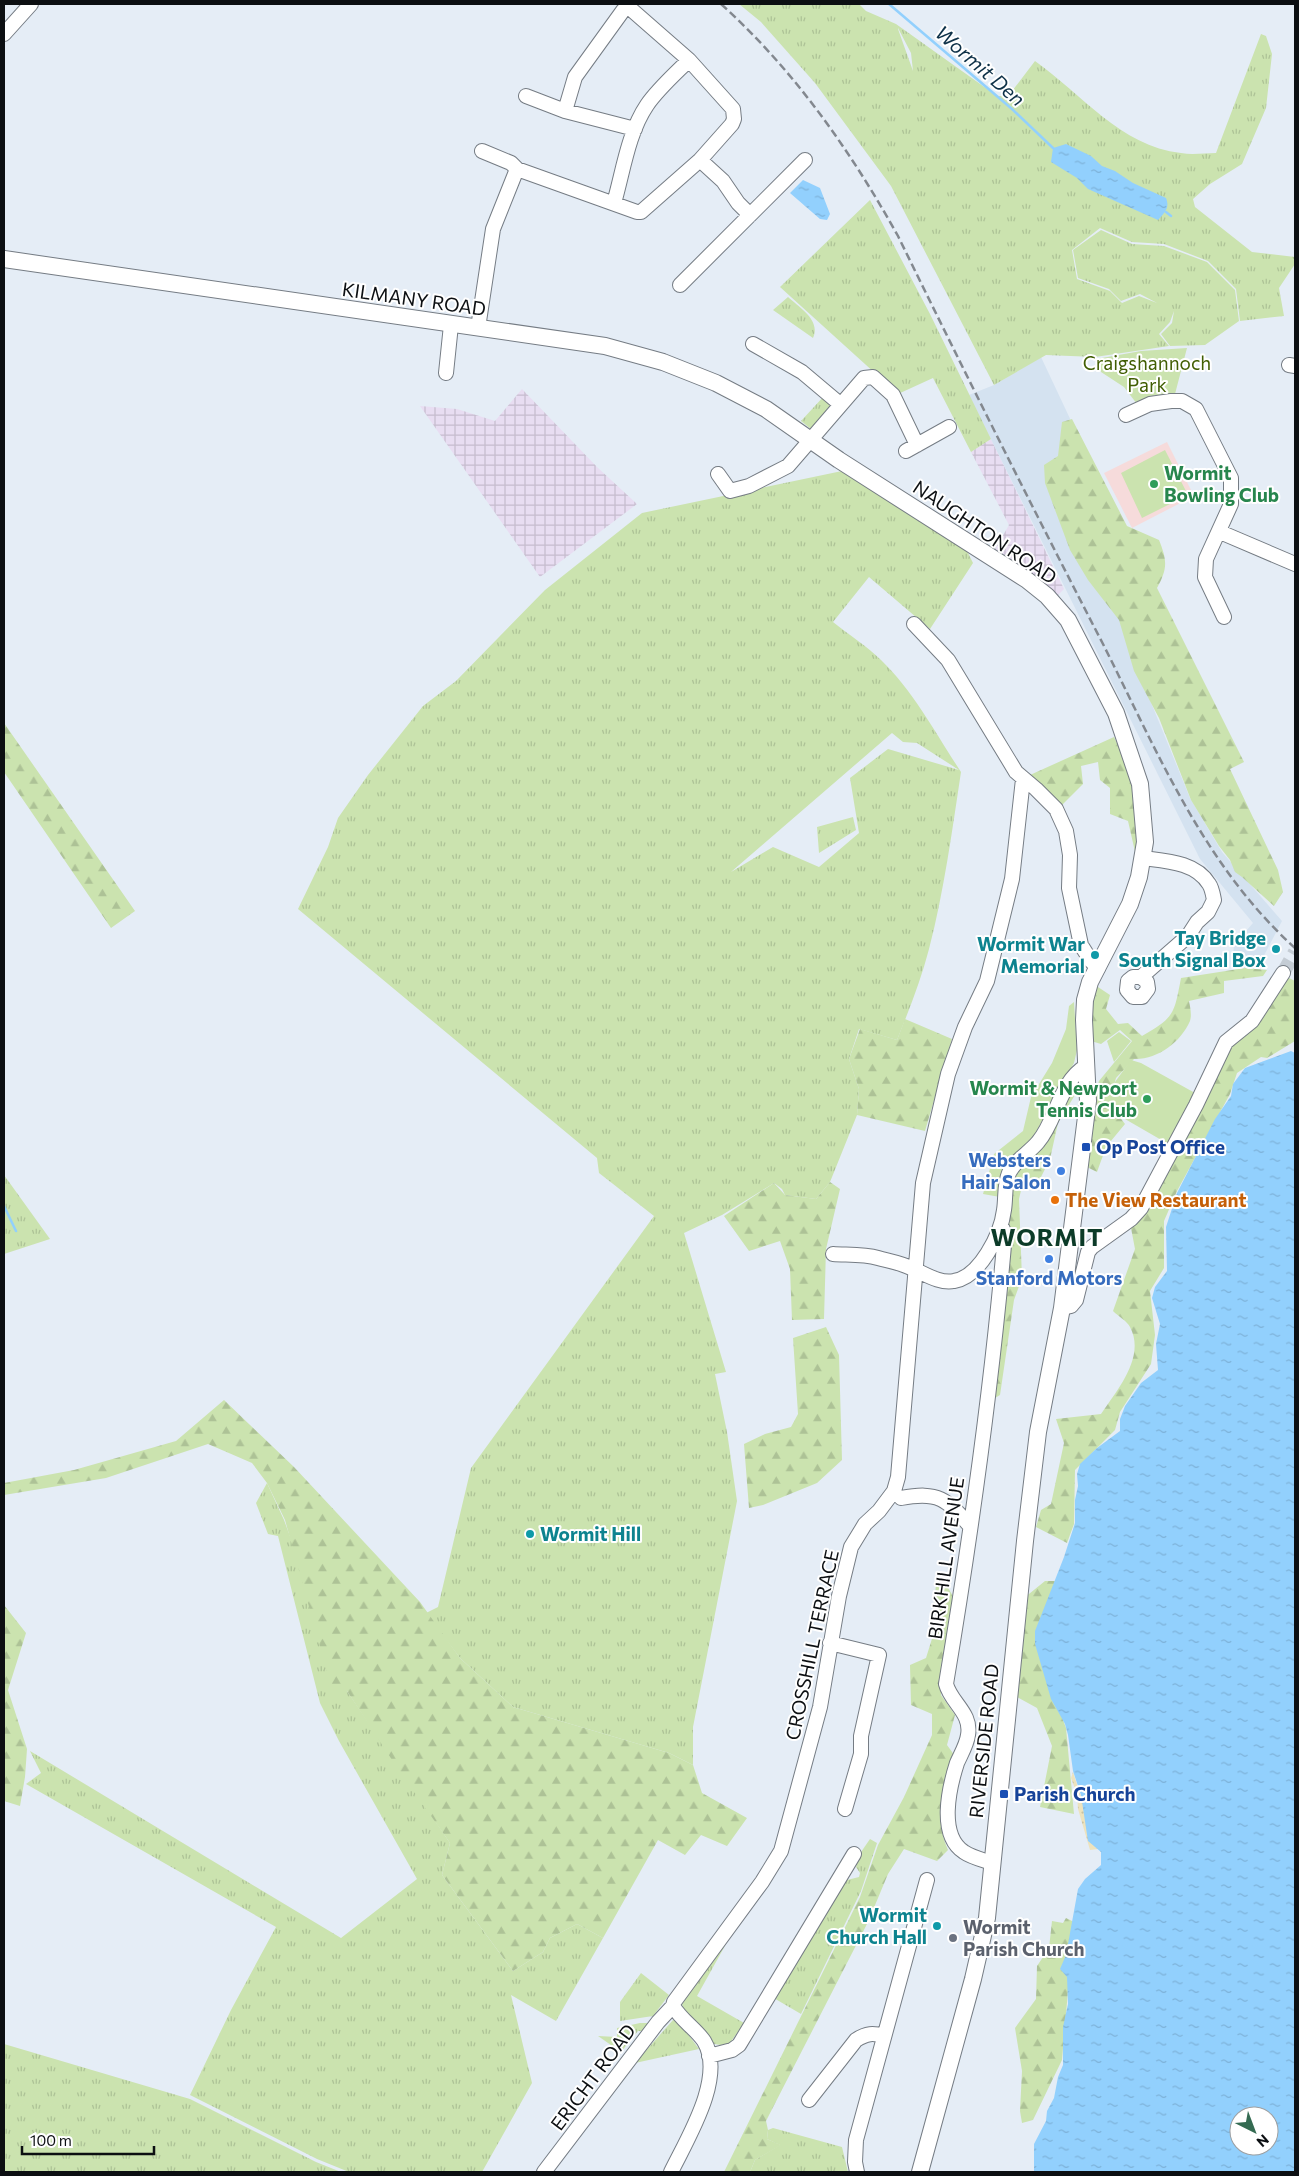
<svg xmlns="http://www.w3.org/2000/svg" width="1299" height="2176" font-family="Commissioner,sans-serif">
<defs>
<pattern id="industrial-grid" width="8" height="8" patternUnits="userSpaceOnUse" patternTransform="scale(1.25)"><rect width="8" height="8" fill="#e8ddf2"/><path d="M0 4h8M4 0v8" fill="none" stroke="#c6bcce"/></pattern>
<pattern id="grass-tufts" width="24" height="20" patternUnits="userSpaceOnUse" patternTransform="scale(1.25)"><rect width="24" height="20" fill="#cbe3af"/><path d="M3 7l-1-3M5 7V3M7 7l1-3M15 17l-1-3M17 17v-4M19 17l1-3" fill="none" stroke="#adc296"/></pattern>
<pattern id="forest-firs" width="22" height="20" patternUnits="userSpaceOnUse" patternTransform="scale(1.25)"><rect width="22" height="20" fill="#cbe3af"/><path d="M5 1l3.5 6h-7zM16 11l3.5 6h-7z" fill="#adc296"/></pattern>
<pattern id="sand-dots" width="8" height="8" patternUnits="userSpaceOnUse" patternTransform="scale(1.25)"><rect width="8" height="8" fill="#ede3be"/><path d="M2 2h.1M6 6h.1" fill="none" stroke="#cac2a2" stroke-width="1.8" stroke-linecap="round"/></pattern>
<pattern id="water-ripples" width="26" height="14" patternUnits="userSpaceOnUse" patternTransform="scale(1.25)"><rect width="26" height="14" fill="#92d0fd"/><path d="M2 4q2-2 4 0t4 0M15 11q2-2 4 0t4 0" fill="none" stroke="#7db1d8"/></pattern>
</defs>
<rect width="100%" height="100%" fill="#e5edf6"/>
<path fill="#f6dbdb" d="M1167,442l27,54 -62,32 -28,-55z"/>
<path fill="url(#industrial-grid)" d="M522,389l75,78 40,37 -97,73 -120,-171 37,3 38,12z
M991,439l73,150 -7,7 -41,-34 -21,-13 14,-24 -38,-73z"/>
<path fill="#d4e2f0" d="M1041,357l32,68 57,226 60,147 32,54 60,69 -24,46 -26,2 2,-24 19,-22 -53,-64 -231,-464 25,-10z"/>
<path fill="url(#grass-tufts)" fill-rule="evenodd" d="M739,4h120l7,7 30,13 101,72h5l4,3 29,-38c47,33 85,85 146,92 11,2 24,0 35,0l45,-119 5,2 6,18 -6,54 -24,56 -32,20 -17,15 2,8 57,45 43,5v7l-16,24 5,28 -44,5 -4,-32 -28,-28 -44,-17 -32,-2 -32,-14 -28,22 5,29 33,12 12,12 17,-7 18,7 -17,-9 -19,7 -12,-12 -31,-11 -5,-28 28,-20 31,14 32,2 43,16 28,28 4,31 -34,24 -35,1 -9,-12 11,-11 2,-12 -4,11 -11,12 10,12 -74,11 -49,-2 -52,30 -103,-199 -76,-103 -54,-61zM898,28l13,25 2,18 -15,-42z
M870,200l60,114 61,125 -20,13 -38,-74 -35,16 -118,-107z
M788,297c12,11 33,23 25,41l-40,-28z
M825,395l9,8 -23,26 -10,-8z
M842,471l123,76 8,16 -43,66 -61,-52 -36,45c16,13 34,24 48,38 33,32 55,74 80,112 -9,59 -17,119 -32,177 -8,31 -20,61 -32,91l-38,-11 -10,30 10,30 -2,26 -27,67 -14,17 -31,-4 -3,-6 -8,-6 -52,32 -38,18 42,139 -11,2 12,58 10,69 -44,226v38l-24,-12 -156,-46 -53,-49 -34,-45 12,-6 33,-139 183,-252 -55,-43 -2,-15 -299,-249 30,-62 10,-29 30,-43 55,-69 33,-25 89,-91 97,-77zM892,733l11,9 14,1 42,27 -71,-21 -38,29 9,55 -40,34 -46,-20 -42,25z
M853,817l3,13 -37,23 -2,-26z
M4,1175l46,64 -46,15z
M267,1483l17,37 63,171 103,152 -8,32 71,96 30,-19 7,-14 27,-14 26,14 -47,83 -45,-26 21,88 -50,89h-133l-32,-13 -127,-64 41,-85 45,-83 -250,-143 15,-11 -11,-22 311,187 76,-59 -78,-138 -19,-38 -42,-167 -10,-2 -12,-31z
M870,1839l7,4 -16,48 -60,123 -29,-17 71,-116 16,-4 1,-4 -4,-6 3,-12z
M726,1944l-29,52 47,27 -14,20 -9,2 -7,-1 -30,-34 -2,-6z
M641,1973l28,22 -16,21 -33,5v-19z
M673,2020l6,2 20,27 -64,14z
M640,2023h9l-7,8h-4l-17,21 -23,-16 19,1v-9z
M4,2044l186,55 126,63 25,10h-337z
M773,2128l69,19 6,25h-98l5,-12 25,-15 -13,-6 1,-9z"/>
<path fill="url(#forest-firs)" d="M1072,419l55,107 32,14c8,20 9,28 -2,48l87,174 -14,7 48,101 5,22 -9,14 -32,-29 -7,-5 -5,-12 -11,-14 -28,-46 -32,-82 -25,-47 -15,-51 -31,-40 -18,-30 -25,-67 -1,-18 14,-9 4,-34z
M4,723l131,188 -24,17 -107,-156z
M1114,737l16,33 6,35v51l-8,-35 -18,-7v-26l-10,-8 -2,-18 -17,4 2,18 -21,21 -32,-30z
M1245,968l22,2 -4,6 -39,5v12l-35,8c1,5 3,14 1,20 -9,21 -33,39 -56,38l-18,19 -7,25 16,21 -19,23 -9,25 -10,-5 8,-73 4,-13 33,-40 -12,-11 -19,14 -10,-3 -2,-37 6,-19 15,10 -4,14 12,15 10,-1 14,13c33,-19 32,-22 39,-58z
M1285,976l10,5v60l-28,17 -6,-1 -24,16 -7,21 -53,97 -13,30v47l-14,23 5,44 -4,29 -31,48 -5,18 -40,40 -1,54 -7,19 -31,-16 5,-17 10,-6 13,-61 -8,-24 45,-5c16,-24 45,-57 29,-87 -3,-6 -12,-11 -17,-16l22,-62 -4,-21 32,-53 63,-127z
M905,1019l47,20 -27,92 -68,-16 2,-26 -10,-30 11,-30 37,11z
M1075,1084h4l-1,6 -20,33 -8,36 -10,20 -17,3 -4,17 3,79 -8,22 -14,95 -10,6 16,-131 6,-90z
M830,1182l10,7 -14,60 -2,70 -32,1 -2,-51 -10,-28 -31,10 -25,-35 50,-33 11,12 31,4z
M826,1327l13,28 3,105 -25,23 -54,22 -14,3 -5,-64 21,-10 26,-7 7,-13 -5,-76z
M224,1400l70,67 126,135 40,56 53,49 156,46 24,12 9,28 45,25 -20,28 -26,-11 -16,20 -27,-15 -55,98 -26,-14 -27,14 -7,14 -30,19 -71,-96 8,-32 -54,-77 -49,-75 -16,-5 -46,-166 -18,-37 -15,-20 -44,-19 -102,34 -102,17v-12l70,-13 102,-29z
M1045,1581h11l-4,109 14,38 8,86 -34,-7 12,-61 -15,-38 -20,-11 7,-99z
M936,1585l11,1 7,12 -13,68v29l14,20 -8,30 8,11c-13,31 -21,62 -7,94l-11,11 -33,-12 -16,25 -20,48 -102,199 2,9 -1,9 14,6 -26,15 -5,12h-26l136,-275 18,-52 26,-48 28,-62v-21l-21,-9 -1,-40 16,-7 14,-45 -6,-10z
M4,1605l22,28 -18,57 19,59 -2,28 -5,29 -16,-5z
M1066,1918l8,4 -12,138 -29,60 -11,3 -2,-12 2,-40 -7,-43 21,-29 1,-33 12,-18 3,-27 11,2z"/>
<path fill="url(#sand-dots)" d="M1073,1772l25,77 -8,1 -12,-41 -1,-15 -6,-16z"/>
<path fill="#cbe3af" d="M1187,348l-12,46 -20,1 -18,9 -13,-17 -23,-15 -5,-13 45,-8z
M1165,450l23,45 -46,23 -21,-45z
M1074,1002l3,48 -3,13 -74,134 -17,-3 11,-40 29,-23 8,-34 21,-34 14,-34 3,-23z
M1119,1032l12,9 -17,21 -7,-21z
M1131,1060l10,3 54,30 -25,52 -71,-41z"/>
<path fill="url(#water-ripples)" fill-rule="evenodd" d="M1066,144l25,12 11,10 13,5 18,12 33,15c4,10 -1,14 -8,22l-70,-31 -11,-11 -26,-16 2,-14z
M803,180l17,8 10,26 -3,6 -7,-1 -30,-26z
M1291,1051l4,2v1119h-261v-28l12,-23 1,-10 7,-13 4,-21 5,-12v-38l5,-23 -1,-27 -7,-8 6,-14 12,-66 7,-10 16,-14v-13l-13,-11 -7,-46 -8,-24 -5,-36 -3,-11 -14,-25 -16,-55v-13l29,-74 11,-34v-23l3,-14 -1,-12 3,-10 17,-16 23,-17v-12l5,-13 16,-23 17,-13 -2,-26 4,-20 -8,-26 3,-11 12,-16 -1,-44 11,-34 38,-74 16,-23 2,-12 12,-16zM1239,2116h30v30h-30z"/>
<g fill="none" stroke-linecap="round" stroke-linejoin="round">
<path stroke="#92d0fd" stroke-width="2.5" d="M889,4l123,105 41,39
M1166,212l5,4
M4,1206l12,25"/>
<path stroke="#c4ccd4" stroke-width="14" stroke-dasharray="14 7" stroke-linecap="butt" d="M1283,973l12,-21"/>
<defs>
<path id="minor" d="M625,4l64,56
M4,34l27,-30
M526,96l39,15 70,18
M565,111l10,-34 52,-72
M482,151l29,12 6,6 120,43h4l59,-52 32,-36 2,-5 -1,-10 -44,-49c-14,14 -31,29 -42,45 -19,28 -24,67 -33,98
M700,160l23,21 15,22 12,12
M680,285l125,-125
M478,328l15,-99 24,-60
M753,344l49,28 38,32
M1289,365l6,1
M446,373l5,-48
M1126,415l24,-11 21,-3h11l14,8 35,69v26l-25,55 -1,18 19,40
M906,451l43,-24
M718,474l12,17 19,-5 39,-20 76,-88 9,-1 20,18 24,50
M1220,532l75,32
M914,624l34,36 68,112 20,17 20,20 10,22 4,24 -1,33 12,57 10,16 7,7
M1141,977l6,5 1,7 -6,8h-9l-6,-7 1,-9 5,-4h8l47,-41 9,-14 11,-10 6,-12c-1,-5 -2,-12 -5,-16 -13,-22 -43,-23 -66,-26
M833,1254c14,1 31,0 45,4 11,3 23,5 33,10 13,5 28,16 43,13 26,-4 47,-47 50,-71 2,-12 0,-25 5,-37 6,-13 20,-20 29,-31 19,-22 21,-60 48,-76
M1062,1308l9,-2 5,-6 12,-48 4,-5 39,-28 10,-11 55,-103 30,-63 26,-21 31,-48
M901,1498c38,-7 45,1 69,28
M830,1643l49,12 -18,81v18l-16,55
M992,1863c-9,-3 -21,-6 -28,-11 -26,-17 -15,-64 -7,-89 4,-9 10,-19 11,-28 4,-22 -17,-32 -22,-51 25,-149 46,-299 59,-450l-4,-9
M709,2056l23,-6 7,-5 115,-191
M809,2100l47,-60c11,-7 17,-7 28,-4
M544,2172l114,-150 15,-16 1,-4 88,-120 19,-31 39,-144 19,-111 12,-49 14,-23 14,-13 15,-20 4,-14 25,-294 25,-109 17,-47 22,-46 25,-102 11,-100
M671,2172c16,-33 55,-95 33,-131 -9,-13 -23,-21 -31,-35
M857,2172l-2,-10 1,-22 71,-260"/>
<path id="major" d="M4,259l601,87 58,16 53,21 50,26 73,51 188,120 20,16 21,24 48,93 24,71 5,58 -6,35 -9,27 -40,78 -5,18 -1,20 4,81 -26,207 -24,124 -13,109 -38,377 -14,61 -53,193"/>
</defs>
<use href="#minor" stroke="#757c84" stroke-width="16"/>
<use href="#major" stroke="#757c84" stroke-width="18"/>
<use href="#minor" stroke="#fff" stroke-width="14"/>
<use href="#major" stroke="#fff" stroke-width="16"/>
<path stroke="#83888f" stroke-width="2.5" stroke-dasharray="8 4" stroke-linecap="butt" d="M721,4c73,66 129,146 177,232 67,137 135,273 205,408 54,107 101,222 192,304"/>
</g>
<g fill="#2e9e5b" stroke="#fff" stroke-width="2">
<circle cx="1154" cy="484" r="5"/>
<circle cx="1147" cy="1099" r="5"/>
</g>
<g fill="#0f9aa8" stroke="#fff" stroke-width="2">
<circle cx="1276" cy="949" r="5"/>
<circle cx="1095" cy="955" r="5"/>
<circle cx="530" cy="1534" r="5"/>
<circle cx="937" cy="1926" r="5"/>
</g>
<g fill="#1a4fb4" stroke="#fff" stroke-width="2">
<rect x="1081" y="1142" width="10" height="10" rx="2.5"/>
<rect x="999" y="1789" width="10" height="10" rx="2.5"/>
</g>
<g fill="#3f7fe0" stroke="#fff" stroke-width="2">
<circle cx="1061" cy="1171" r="5"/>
<circle cx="1049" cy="1259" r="5"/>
</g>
<circle fill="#e8710a" stroke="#fff" stroke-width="2" cx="1055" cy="1200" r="5"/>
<circle fill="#6b7280" stroke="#fff" stroke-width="2" cx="953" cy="1938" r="5"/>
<g text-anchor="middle" stroke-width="4" stroke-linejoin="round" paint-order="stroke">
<g font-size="19" fill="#0c0f12" stroke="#fff">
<text transform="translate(414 299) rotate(8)" y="7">KILMANY ROAD</text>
<text transform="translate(985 532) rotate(34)" y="7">NAUGHTON ROAD</text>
<text transform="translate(946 1558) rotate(-82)" y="7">BIRKHILL AVENUE</text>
<text transform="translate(812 1645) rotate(-78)" y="7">CROSSHILL TERRACE</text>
<text transform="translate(984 1741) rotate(-84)" y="7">RIVERSIDE ROAD</text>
<text transform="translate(593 2077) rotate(-53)" y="7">ERICHT ROAD</text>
</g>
<g font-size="19" fill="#415e03" stroke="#fff">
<text x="1147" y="370">Craigshannoch<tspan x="1147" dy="22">Park</tspan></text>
</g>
<g font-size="19" font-weight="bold" fill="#27864d" stroke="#fff" text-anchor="start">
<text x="1164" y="480">Wormit<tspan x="1164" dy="22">Bowling Club</tspan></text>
<text x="1137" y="1095" text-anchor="end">Wormit &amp; Newport<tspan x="1137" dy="22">Tennis Club</tspan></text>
</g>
<g font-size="19" font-weight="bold" fill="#0d838f" stroke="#fff" text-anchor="end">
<text x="1266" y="945">Tay Bridge<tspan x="1266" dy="22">South Signal Box</tspan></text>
<text x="1085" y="951">Wormit War<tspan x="1085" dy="22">Memorial</tspan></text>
<text x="540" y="1541" text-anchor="start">Wormit Hill</text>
<text x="927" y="1922">Wormit<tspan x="927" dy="22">Church Hall</tspan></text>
</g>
<g font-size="19" font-weight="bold" fill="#164399" stroke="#fff" text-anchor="start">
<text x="1096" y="1154">Op Post Office</text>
<text x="1014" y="1801">Parish Church</text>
</g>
<g font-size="19" font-weight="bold" fill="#366cbe" stroke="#fff" text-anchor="end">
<text x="1051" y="1167">Websters<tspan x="1051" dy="22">Hair Salon</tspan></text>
<text x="1049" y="1285" text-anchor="middle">Stanford Motors</text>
</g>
<g font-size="19" font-weight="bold" fill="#c56008" stroke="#fff" text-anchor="start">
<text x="1065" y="1207">The View Restaurant</text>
</g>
<g font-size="19" font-weight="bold" fill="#5b616d" stroke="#fff" text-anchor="start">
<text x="963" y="1934">Wormit<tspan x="963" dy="22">Parish Church</tspan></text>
</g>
<g font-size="20" font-style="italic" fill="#0e3148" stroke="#fff">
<text transform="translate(980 66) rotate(41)" y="7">Wormit Den</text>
</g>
<g font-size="24" font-weight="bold" letter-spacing="1" fill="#0c3b28" stroke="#fff">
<text x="1047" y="1246">WORMIT</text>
</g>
</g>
<rect width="1299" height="2176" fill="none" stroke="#0c0f12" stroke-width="10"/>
<g transform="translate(1254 2131) rotate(138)"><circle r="24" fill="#ffffff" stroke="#9e9fa0"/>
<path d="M0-4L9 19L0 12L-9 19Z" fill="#346b52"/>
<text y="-8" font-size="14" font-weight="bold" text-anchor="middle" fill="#0c0f12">N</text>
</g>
<path d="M22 2146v8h132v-8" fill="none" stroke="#0c0f12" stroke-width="2.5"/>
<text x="30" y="2146" font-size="15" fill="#0c0f12" stroke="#ffffff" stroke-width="4" paint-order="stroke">100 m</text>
</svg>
